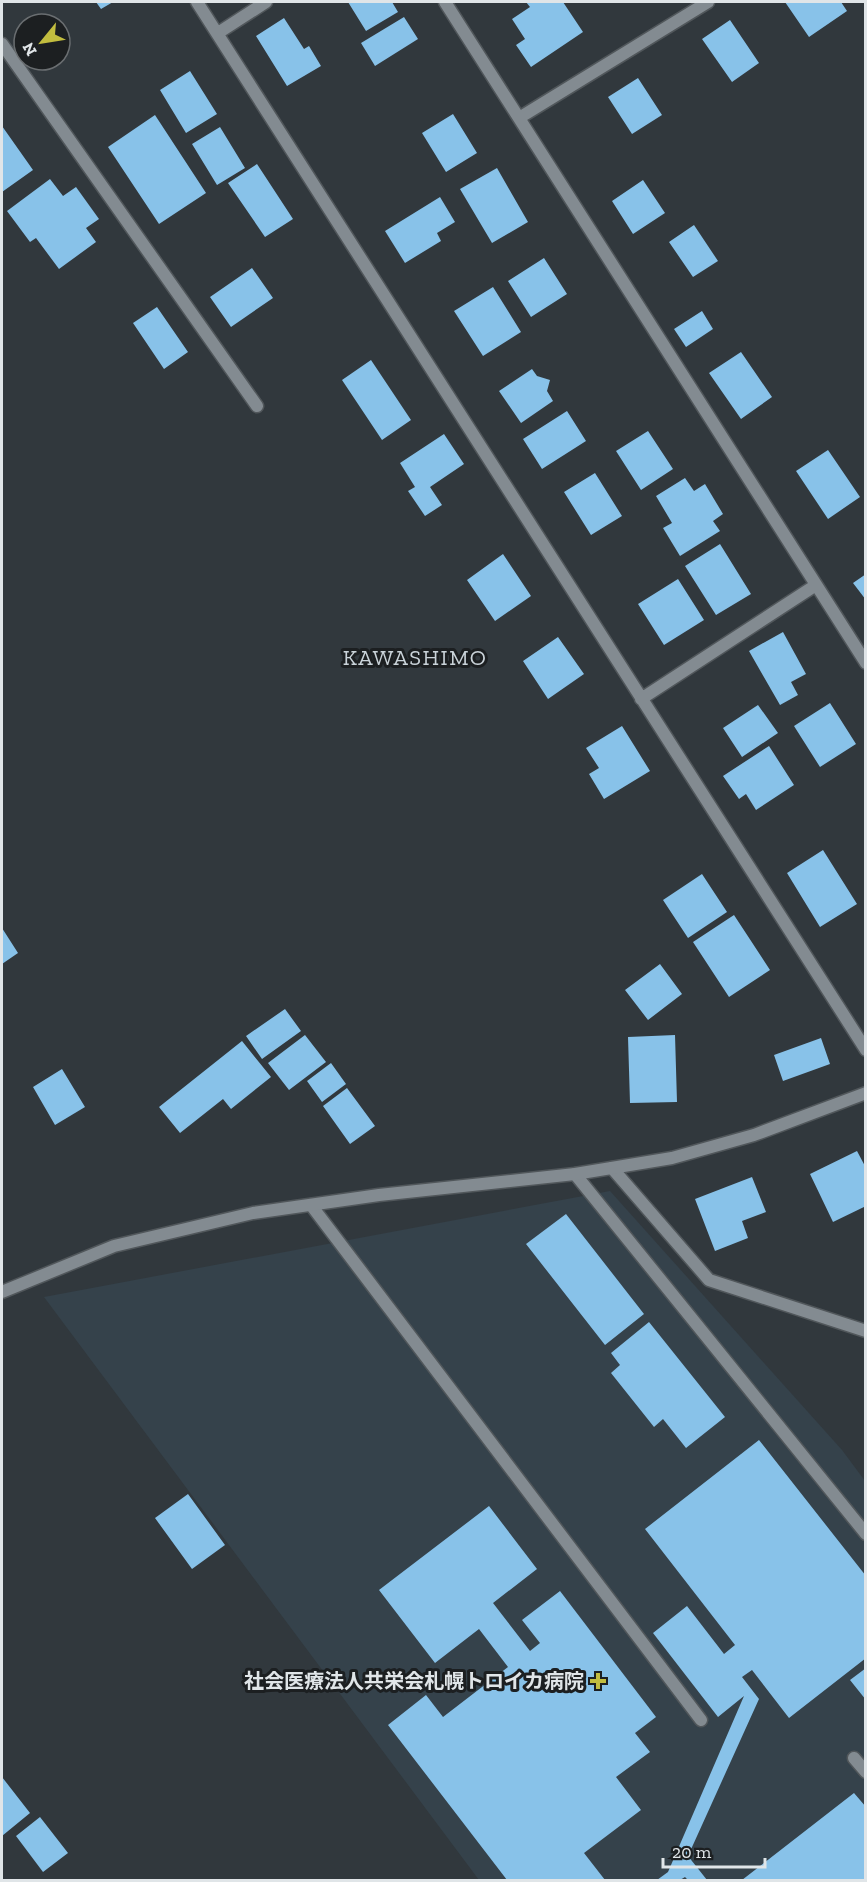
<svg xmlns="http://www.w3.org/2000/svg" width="867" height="1882" font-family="'Zilla Slab','Noto Sans JP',serif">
<rect width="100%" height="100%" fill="#31383d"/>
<path fill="#35424b" d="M610,1191l232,259 23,31v399h-386l-435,-583z"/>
<path fill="#88c2e9" d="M96,2h17l-12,7z
M348,2h44l6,10 -32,19z
M526,2h37l20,30 -52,35 -15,-22 9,-6 -13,-20 18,-12z
M785,2h56l6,9 -38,26z
M404,17l14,22 -43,27 -14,-23z
M284,18l20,31 5,-3 12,20 -34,20 -31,-50z
M730,20l29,43 -27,19 -30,-43z
M190,71l27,43 -31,19 -26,-43z
M638,78l24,37 -30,19 -24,-37z
M453,114l24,39 -31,19 -24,-39z
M155,115l51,78 -47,31 -51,-77z
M2,126l31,44 -31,22z
M220,127l25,41 -28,17 -25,-41z
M257,164l36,55 -28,18 -37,-54z
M497,168l31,54 -36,21 -32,-54z
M50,179l13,17 13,-9 23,32 -13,9 10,14 -37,27 -23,-31 -6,4 -23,-31z
M643,180l22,33 -32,21 -21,-33z
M440,197l15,25 -18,11 4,8 -36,22 -20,-32z
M694,225l24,36 -25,16 -24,-35z
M544,258l23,36 -36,23 -23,-36z
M252,268l21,30 -42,29 -21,-30z
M493,287l28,45 -38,24 -29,-45z
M157,307l31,45 -24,17 -31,-46z
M702,311l11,18 -27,18 -12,-18z
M741,352l31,45 -31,22 -32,-46z
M371,360l40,60 -29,20 -40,-60z
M532,369l5,7 13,4 -3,11 6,10 -32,22 -22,-32z
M567,411l19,30 -44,28 -19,-30z
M648,431l25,38 -32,21 -25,-39z
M444,434l20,30 -34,23 12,18 -17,11 -17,-25 7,-4 -15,-24z
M828,450l32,47 -32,22 -32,-48z
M595,473l27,43 -31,19 -27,-43z
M685,478l9,13 11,-7 18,30 -10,7 7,10 -40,25 -17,-28 9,-5 -16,-27z
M720,544l31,50 -35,21 -31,-49z
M503,554l28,42 -36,25 -28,-41z
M866,574v26l-13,-17z
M678,579l26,41 -40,25 -26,-41z
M783,632l23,42 -15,8 7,13 -18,10 -31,-54z
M558,637l26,37 -36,25 -25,-38z
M830,703l26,41 -36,23 -26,-41z
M758,705l20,28 -36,24 -19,-29z
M622,726l28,45 -46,28 -15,-25 10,-6 -13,-20z
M769,746l25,39 -38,25 -10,-16 -7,5 -16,-23z
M823,850l34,54 -37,23 -33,-54z
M702,874l25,38 -39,26 -25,-38z
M734,915l36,55 -41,27 -36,-55z
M2,928l16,25 -16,11z
M660,964l22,30 -34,26 -23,-30z
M285,1009l16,22 -39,28 -16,-23z
M305,1035l21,27 -37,28 -21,-27z
M675,1035l2,67 -47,1 -2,-66z
M821,1038l9,26 -47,17 -9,-26z
M242,1041l29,36 -40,32 -8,-10 -43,34 -21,-26z
M331,1063l15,21 -24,18 -15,-21z
M62,1069l23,38 -30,18 -22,-38z
M347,1088l28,38 -25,18 -27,-38z
M857,1151l9,17v38l-33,16 -23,-48z
M752,1177l14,35 -24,9 6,17 -33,13 -20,-52z
M566,1214l78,100 -39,31 -79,-101z
M649,1322l76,95 -39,31 -23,-29 -9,8 -43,-54 9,-8 -9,-12z
M759,1440l107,136v82l-77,60 -37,-48 -10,7 17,22 -71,157 19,24h-19l-3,-3 -5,3h-23l11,-8 76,-176 -26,21 -65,-84 34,-27 37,48 11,-9 -90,-116z
M188,1494l37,51 -33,24 -37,-51z
M489,1506l48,63 -44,34 37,48 10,-8 -18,-23 38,-29 96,126 -21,16 15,19 -34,25 25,33 -57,43 21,27h-98l-119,-155 38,-30 17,22 65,-50 -29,-38 -44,34 -56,-73z
M866,1668v32l-16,-20z
M2,1777l28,36 -28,23z
M854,1793l12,14v73h-124z
M40,1817l28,36 -25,19 -27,-36z"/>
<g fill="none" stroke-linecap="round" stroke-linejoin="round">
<defs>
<path id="service" d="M2,44l255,362
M612,1168l97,112 157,51
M311,1205l390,515
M854,1758l12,14"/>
<path id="minor" d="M197,2l669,1048
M445,2l421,661
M218,33l48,-31
M519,118l189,-116
M641,699l175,-114
M575,1174l291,360"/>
<path id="tertiary" d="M2,1292l112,-46 139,-33 126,-18 196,-21 97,-16 82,-23 112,-42"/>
</defs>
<use href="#service" stroke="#51575b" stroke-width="15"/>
<use href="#minor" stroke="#51575b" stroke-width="15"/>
<use href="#tertiary" stroke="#51575b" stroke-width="15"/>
<use href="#service" stroke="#838b91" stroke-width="12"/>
<use href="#minor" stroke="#838b91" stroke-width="12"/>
<use href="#tertiary" stroke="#838b91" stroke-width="12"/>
</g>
<path fill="#c2bd3f" stroke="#1c1f21" stroke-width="2" d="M595 1672h6v6h6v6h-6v6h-6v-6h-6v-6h6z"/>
<g text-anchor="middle" stroke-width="6" stroke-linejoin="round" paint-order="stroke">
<g font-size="20" font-weight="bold" fill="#e0e5e8" stroke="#1c1f21" text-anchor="end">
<text x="584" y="1688">社会医療法人共栄会札幌トロイカ病院</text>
</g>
<g font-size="22" letter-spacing="1.5" fill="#cad3d9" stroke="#1c1f21">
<text x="415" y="665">KAWASHIMO</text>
</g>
</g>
<rect width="867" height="1882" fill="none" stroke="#e0e5e8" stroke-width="6"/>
<g transform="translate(42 42) rotate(240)"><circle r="28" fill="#1c1f21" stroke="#6a6e71" stroke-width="1.5"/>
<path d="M0-4.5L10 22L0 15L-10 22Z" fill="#c2bd3f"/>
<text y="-9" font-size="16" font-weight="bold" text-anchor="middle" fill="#e0e5e8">N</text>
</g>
<path d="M663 1858v9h102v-9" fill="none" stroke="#e0e5e8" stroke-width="3"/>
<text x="672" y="1858" font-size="18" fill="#e0e5e8" stroke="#1c1f21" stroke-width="4.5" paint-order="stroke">20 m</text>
</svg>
